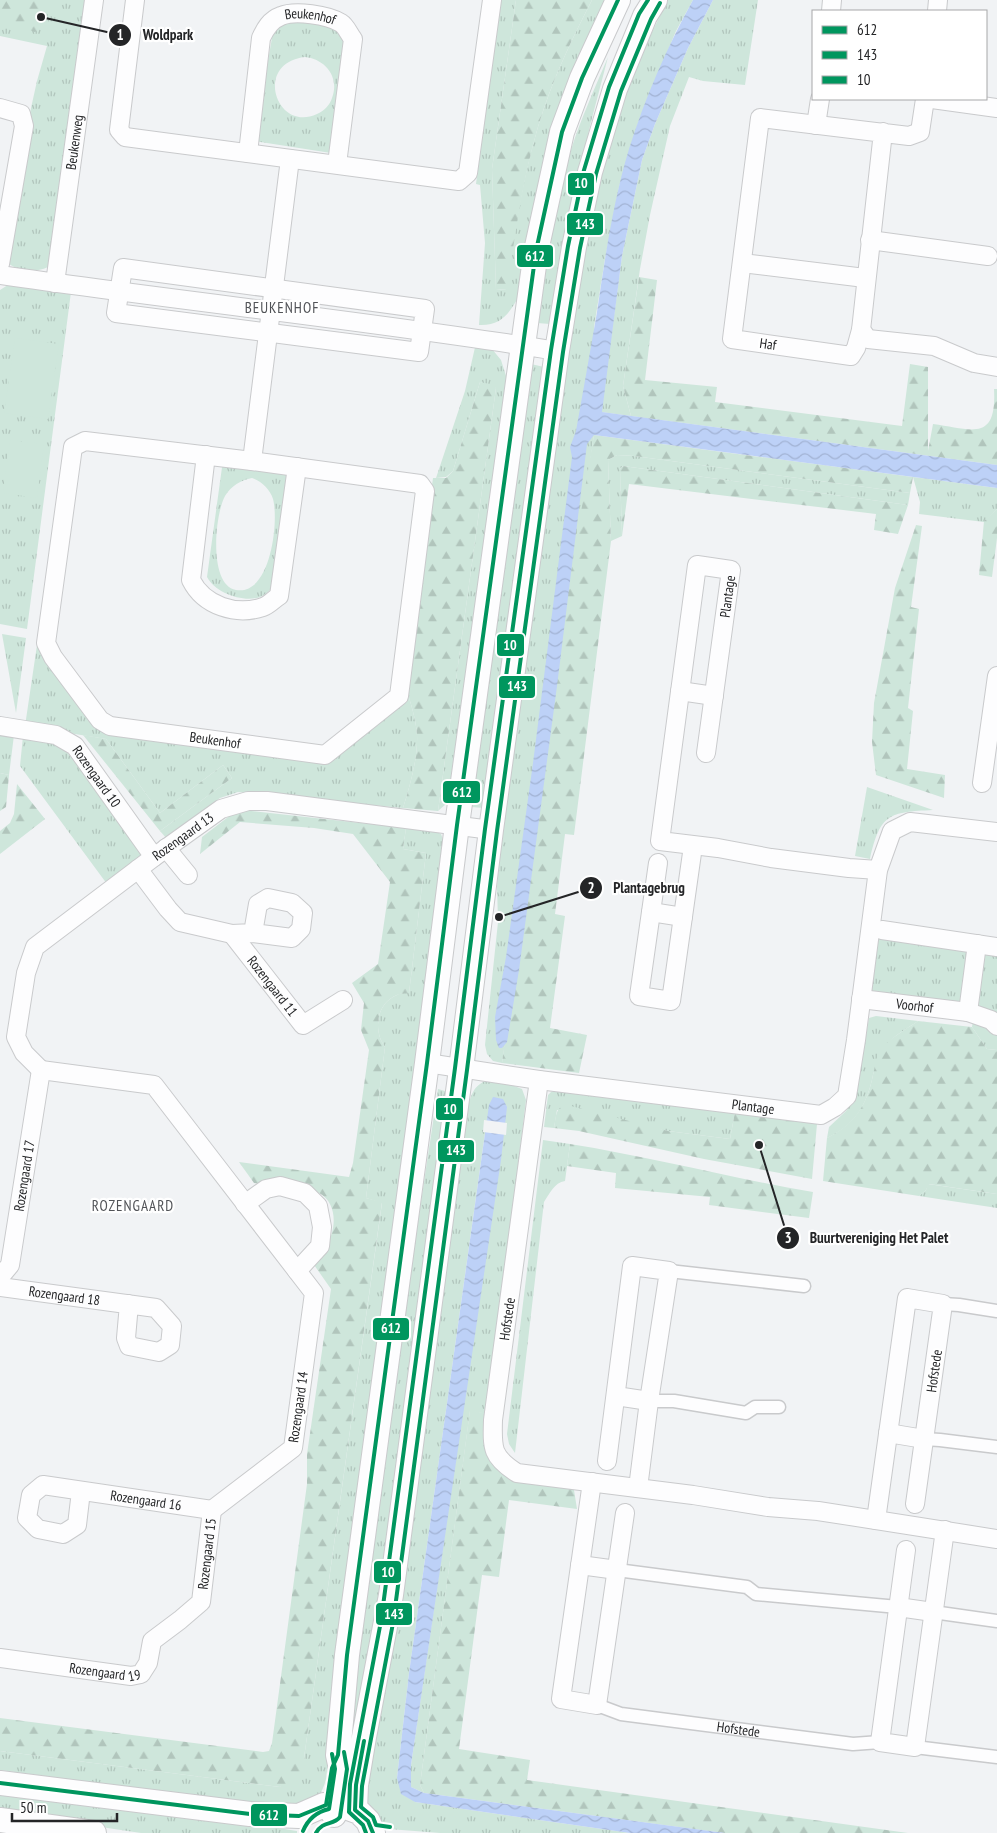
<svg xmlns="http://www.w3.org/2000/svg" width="997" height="1833" font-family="'PT Sans Narrow',sans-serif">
<defs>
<pattern id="grass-tufts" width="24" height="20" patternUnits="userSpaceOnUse" patternTransform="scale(1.25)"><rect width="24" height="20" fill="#cee6db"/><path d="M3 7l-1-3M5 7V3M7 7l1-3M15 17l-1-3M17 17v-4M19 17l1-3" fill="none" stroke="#b1c5bc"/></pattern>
<pattern id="forest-firs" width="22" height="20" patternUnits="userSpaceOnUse" patternTransform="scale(1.25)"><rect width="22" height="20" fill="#cee6db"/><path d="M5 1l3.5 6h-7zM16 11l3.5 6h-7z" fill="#b1c5bc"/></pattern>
<pattern id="water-waves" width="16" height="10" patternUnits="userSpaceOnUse" patternTransform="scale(1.25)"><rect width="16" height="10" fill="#bdd1f7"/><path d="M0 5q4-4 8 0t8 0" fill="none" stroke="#a2b3d4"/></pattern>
</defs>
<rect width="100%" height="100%" fill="#f1f3f5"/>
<path fill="url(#grass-tufts)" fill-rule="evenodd" d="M0,0h98l-16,18 -34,249c-15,7 -32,4 -44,-7l27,-152 6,-27 10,-35 -47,-10z
M499,0h17l-24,169 4,120 10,1c9,-61 18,-123 38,-182 13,-38 30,-73 48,-108h17l-90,296c-10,18 -18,30 -40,29l6,-82 -5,-58 -4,-1z
M668,0h25l-17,31 -37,89 -20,67 -14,72 -11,68v108l-92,628 -9,-2 -6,-7 -2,-9 13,-123 -1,-36 5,-53 80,-580 29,-123 27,-70z
M713,0h45l-13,85 -42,-4 -14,-4 -19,49 -20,89 -10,54 -17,117 8,30 -30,-4 21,-156 20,-96 13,-36 33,-76z
M303,20l31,8 13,12 -16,113 -77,-12 19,-109 9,-7zM305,57c20,2 35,20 27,41 -2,7 -8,13 -15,16 -41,19 -64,-51 -12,-57z
M608,57l-17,65 -19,82 -22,120 -13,-1c8,-58 17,-117 34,-173 10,-32 24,-62 37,-93z
M11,283l60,9 -44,337 -27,-5v-334z
M476,343l16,6 9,11 6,19 -59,419 -2,6 -8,7 58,-423 -16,-6 -27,89 -7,6 -10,1 29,-87z
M531,364l13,3 -60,441 -13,-1z
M617,455l17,1 276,37 -2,12 -285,-39 -3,3 2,67 -11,5 -3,-81z
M223,460l67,9 -17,118c-4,4 -8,8 -13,10 -16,6 -45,-4 -53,-20zM252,478c9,3 18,11 21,21 6,22 -2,97 -37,91 -28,-5 -21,-76 -11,-94 6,-10 16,-16 27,-18z
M913,477l84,11v21l-13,13 -65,-8 1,-12z
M40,625l49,81 16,13 219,33 81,-67c5,16 11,33 12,50 1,24 -7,50 -14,73l-165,-16 -18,6 -53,41 -7,-8 72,-53 -9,-13 -63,48 -54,-74 -81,-13z
M2,634l24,4 -10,75z
M0,732l14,3 -5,40 -9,-2z
M23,736l35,6 94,108 -45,34 -87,-118z
M867,787l66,23c-44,2 -53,4 -63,49l-15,-3z
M406,828l29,3 6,3 4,11 -119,934c-8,31 -24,26 -51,28l-275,-37v-19l280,36 24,-29 78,-555 -16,-5 19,-151c-12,-16 -9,-44 12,-52 3,-2 9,-2 12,-2l17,-140 -23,-4z
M875,934l96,17 -7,51 -5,3 -87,-12 -3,-4z
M984,950l13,2v98l-10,-1 -15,-22z
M876,1016l42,5c-10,7 -23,14 -31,23 -8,9 -11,20 -14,31 -6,30 -18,50 -46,63l2,-11 17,-16 10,-17 13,-76z
M489,1080l20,4 13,5 4,11 -38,314 -18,-3 -50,374 4,8 -13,-6v-22l92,-629 -18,-3 -76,540 -12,105 18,24 215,31h-190l-51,-4c-16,-5 -21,-22 -28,-37l106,-682c4,-14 6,-26 22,-30z
M438,1089l7,2 4,4 -1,18 -97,680 -1,-63 6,-74 36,-262z
M558,1090l177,22 -5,27 -62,-8 -111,-21 -3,18 -10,-1 4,-32 3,-3z
M543,1140l27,4 -5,37c-11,2 -15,12 -21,21l-29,251 -6,-9 -2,-10z
M928,1184l69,10v14l-78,-12 7,-6z
M0,1792l188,22 109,17v2h-156l-141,-21z"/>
<path fill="url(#forest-firs)" d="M0,0h52c-2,11 -7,27 -17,32l-15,-5 -20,-3z
M516,0h76c-18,35 -35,70 -48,108 -20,59 -28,121 -37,182l-11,-1 -4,-120z
M639,277l18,3 -12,100 72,7 -2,15 187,24 8,-62 18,3v84l5,-27c38,5 64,19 61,-35h3v76l-366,-49 -8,-30z
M480,382l14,3 2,3 -58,423 -35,-3c7,-23 15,-49 14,-73 -1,-17 -7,-34 -12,-50l28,-207h13l7,-7z
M594,435l319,42 -3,16 -276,-37 -17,-1 -9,5 3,81 -37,294 -9,-1 -10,80 10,2 -15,112 37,7 -8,38 -77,-10 47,-361z
M623,466l285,39 -10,29 -24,-4 2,-16 -247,-30 -7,52 -2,-67z
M997,509v29l-5,39 -13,-2 5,-54z
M916,525l6,1 -11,81 8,2 -11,99 5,3 -6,58 38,6 -1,23 -68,-23 -4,-33 2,-39 21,-115z
M83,735l23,4 54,74 63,-48 9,13 -72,53z
M0,773l9,2 -3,32 -6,4z
M17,784l28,35 -45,35v-23l10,-8 4,-9z
M242,810l164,18 -3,21 23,4 -17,140c-3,1 -9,0 -12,2 -21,8 -24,36 -12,52l-19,151 16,4 -78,556c-3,18 -8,20 -24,29l-280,-36v-33l263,34 6,-1 3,-8 35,-259v-30l24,-165 -19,-27c4,-5 9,-10 13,-15 12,-16 13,-44 -6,-54l-65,-10 -15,-21 110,15 4,-14 16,-113 -8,-20 3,-27 -12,-20 26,-19 12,-82 -37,-48 -39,-6 -74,-6 -40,32 2,-17 30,-23z
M918,1021l54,6 15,22 10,1v144l-68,-10 -3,6 -7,6 -96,-15 4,-43c28,-14 40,-33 46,-63 2,-7 2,-15 6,-22 8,-14 26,-23 39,-32z
M567,1105l101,26 62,8 5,-27 66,8 16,4 -5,55 -108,-20 -125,-28 -25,-3c2,-10 1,-22 13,-23z
M570,1144c81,13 161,34 243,48l-4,26 -100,-13 1,-8 -95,-9 1,-15 -49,-7z
M470,1410l18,4 5,45 77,29 4,2 3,19 -68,-9 -10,77 -17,-2 -23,174 71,11 -3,20 381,53h-184l-300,-40 -4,-8z"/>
<path fill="#cee6db" d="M15,338l44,6 -11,75 -44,-6z
M10,440l34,4 -7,54 -34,-5z"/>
<path fill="url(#water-waves)" d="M693,0h20l-25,48 -33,76 -13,36 -20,96 -20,156 395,53v23l-403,-53 -7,9 -30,242 -38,284 -12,72 -5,6h-3l-3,-8 -1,-23 11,-60 27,-194 39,-306 -2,-10 6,-16c7,-39 14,-79 21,-119 8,-54 16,-110 32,-163 16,-51 38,-102 64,-149z
M493,1097l10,2 4,8 -6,53 -90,605v22l13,6 301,40h-95l-215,-31 -14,-8 -4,-16 12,-105 80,-568z"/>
<path fill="#f1f3f5" d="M484,1120l23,3 -1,12 -23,-3z"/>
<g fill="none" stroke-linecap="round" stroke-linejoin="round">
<defs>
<g id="pedestrian">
<path d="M669,1271l135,15"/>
<path d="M943,1304l16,1 38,6"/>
<path d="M649,1401h25l72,12 9,-6h24"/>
<path d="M924,1439l16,1 57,7"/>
<path d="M617,1570l130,17 9,7 142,13"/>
<path d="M933,1612l64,9"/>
<path id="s1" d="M597,1705l24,9 232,30 27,-2"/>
<path d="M915,1747l82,10"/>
</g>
<g id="minor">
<path d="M135,0l-16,130 6,7 334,44 9,-8 24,-173"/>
<path d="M831,11l1,-11"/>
<path d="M937,11l1,-11"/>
<path d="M932,99l65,9"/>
<path d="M0,108l21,6 3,12 -24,138"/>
<path d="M816,125l4,-26"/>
<path d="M883,132l-22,198 -5,18 -5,8 -119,-17 28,-221 149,18 11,-4 5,-33"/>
<path id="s2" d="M248,153l13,-115c4,-9 9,-18 20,-22 14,-6 47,-1 60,7 5,3 8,11 12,16l-16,125"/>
<path d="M870,240l118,16"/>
<path d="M742,263l123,15"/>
<path d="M123,268l302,41 -6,43 -303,-39z"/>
<path d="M0,275c185,27 372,46 557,76"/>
<path id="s3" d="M55,283l39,-283"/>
<path d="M861,330l7,9 66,7 40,17 23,4"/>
<path d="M85,441l167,20 168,23 5,7 -26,205 -74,59 -215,-29 -10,-6 -47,-63 -7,-14 27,-196z"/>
<path d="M206,455l-15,125c13,26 45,36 72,27 6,-2 11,-8 16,-11l18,-129"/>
<path d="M252,461l38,-302"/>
<path d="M680,691l34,5"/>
<path id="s4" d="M0,726l56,9 19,11 79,111"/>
<path id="s5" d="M706,753l25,-183 -34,-5 -37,276 58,7 53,10 78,10 29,2"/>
<path d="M982,783l15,-107"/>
<path d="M166,848l22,27"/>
<path d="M658,863l-19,133 32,5 22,-155"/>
<path d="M138,869l30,40 12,13 52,12 21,-1 39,5 9,-9 2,-16 -11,-10 -24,-5 -10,6 -5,29"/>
<path d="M651,912l32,5"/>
<path d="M882,930l115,17"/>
<path id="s6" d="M232,934l71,91 40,-25"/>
<path id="s7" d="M861,999l107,13 23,8 6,6"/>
<path d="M968,1012l9,-68"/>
<path id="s8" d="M427,1063l112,17 282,35 14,-8 12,-11 9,-56 22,-170 14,-39 18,-9 87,10"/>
<path id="s9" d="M41,1070l-17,-17 -8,-16 10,-64 9,-26 119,-90 67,-48 27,-8h19l224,29"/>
<path d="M41,1070l113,15 160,208 -21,155 -81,62"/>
<path d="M539,1080l-46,340c-1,29 -1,37 24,53l176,22 75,12 50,4 179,28"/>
<path d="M245,1204l21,-15 14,-3 25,7 13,13 4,21 -2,19 -23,25"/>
<path id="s10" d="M0,1277l10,-12 31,-195"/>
<path id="s11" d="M0,1287l156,21 16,18 -2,19 -11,7 -30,-6 -3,-8 3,-34"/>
<path d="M616,1396l33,5"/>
<path d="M888,1433l36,6"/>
<path d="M607,1461l25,-195 37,5 -20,130 -11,87"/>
<path d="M592,1482l-31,217 36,6 28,-192"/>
<path id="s12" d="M81,1491l-4,34 -14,9 -25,-5 -11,-11 4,-23 12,-10 169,25"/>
<path d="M876,1520l31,-222 36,6 -28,200"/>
<path d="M906,1550l-26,192 35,5 30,-217"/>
<path d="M580,1565l37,5"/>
<path d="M898,1607l35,5"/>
<path id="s13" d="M0,1658l131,18 10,-2 7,-11 4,-22 28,-21 21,-18 11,-92"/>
</g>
<path id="secondary" d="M0,1783l250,31 49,2 25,-11h16l19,7 9,9 5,12
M355,1810l1,-25 8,-48 27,-142 70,-526 30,-239 66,-479 17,-104 16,-75 25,-83 30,-73 10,-16
M334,1815l7,-46 -3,-14 9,-100 80,-592 30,-238 79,-574 26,-119 20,-54 36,-78
M0,1820l94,13"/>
</defs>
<use href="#pedestrian" stroke="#c9cacc" stroke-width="15"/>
<use href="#minor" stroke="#c9cacc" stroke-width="20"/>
<use href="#secondary" stroke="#c9cacc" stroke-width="26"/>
<use href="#pedestrian" stroke="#fdfdfe" stroke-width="12"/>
<use href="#minor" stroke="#fdfdfe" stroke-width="18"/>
<use href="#secondary" stroke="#fdfdfe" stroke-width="24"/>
<defs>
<path id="bus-1" d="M364,1741l-8,44 -1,25 13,11 5,12
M0,1783l250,31 49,2 27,-11 6,-37 6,-13 9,-100 80,-592 30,-238 79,-574 26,-119 20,-54 36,-78"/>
<path id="bus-2" d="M390,1827l-14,-2 -3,-8 -12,-10 1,-21 31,-163 74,-553 30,-239 66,-479 17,-104 16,-74 25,-83 30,-72 9,-16
M316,1833c7,-13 17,-7 24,-16l7,-48 -3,-17"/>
<path id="bus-3" d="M303,1831c5,-12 13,-19 26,-22l6,-40 -3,-15
M366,1833l-3,-8 -14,-13 1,-28 31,-163 74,-553 30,-239 66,-479 17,-104 16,-76 25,-83 30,-73 9,-14"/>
</defs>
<use href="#bus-1" stroke="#fff" stroke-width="8"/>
<use href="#bus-2" stroke="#fff" stroke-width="8"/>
<use href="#bus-3" stroke="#fff" stroke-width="8"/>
<use href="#bus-1" stroke="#00965e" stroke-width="4"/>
<use href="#bus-2" stroke="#00965e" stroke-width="4"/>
<use href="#bus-3" stroke="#00965e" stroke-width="4"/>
</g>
<g text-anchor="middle" stroke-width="4.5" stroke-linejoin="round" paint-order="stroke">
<g font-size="14" fill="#242527" stroke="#fff">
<text dy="5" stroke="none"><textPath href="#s2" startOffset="176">Beukenhof</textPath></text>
<text dy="5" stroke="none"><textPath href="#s3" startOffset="142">Beukenweg</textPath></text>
<text transform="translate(768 344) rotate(8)" y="5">Haf</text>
<text dy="5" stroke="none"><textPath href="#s5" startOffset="158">Plantage</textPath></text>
<text transform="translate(215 740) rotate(8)" y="5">Beukenhof</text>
<text dy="5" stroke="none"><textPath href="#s4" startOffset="116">Rozengaard 10</textPath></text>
<text dy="5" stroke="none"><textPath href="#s9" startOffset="319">Rozengaard 13</textPath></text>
<text dy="5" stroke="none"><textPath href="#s6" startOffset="66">Rozengaard 11</textPath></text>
<text dy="5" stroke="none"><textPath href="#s7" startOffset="54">Voorhof</textPath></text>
<text dy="5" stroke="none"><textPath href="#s8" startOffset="329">Plantage</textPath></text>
<text dy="5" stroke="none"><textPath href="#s10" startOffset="106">Rozengaard 17</textPath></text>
<text dy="5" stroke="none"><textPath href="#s11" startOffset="65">Rozengaard 18</textPath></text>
<text transform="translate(507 1319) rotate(-82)" y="5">Hofstede</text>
<text transform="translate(934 1371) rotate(-82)" y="5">Hofstede</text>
<text transform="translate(298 1407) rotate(-82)" y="5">Rozengaard 14</text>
<text dy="5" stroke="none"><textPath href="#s12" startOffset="235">Rozengaard 16</textPath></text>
<text dy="5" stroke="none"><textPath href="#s13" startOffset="289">Rozengaard 15</textPath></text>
<text dy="5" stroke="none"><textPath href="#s13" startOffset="106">Rozengaard 19</textPath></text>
<text dy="5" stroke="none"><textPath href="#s1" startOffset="144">Hofstede</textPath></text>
</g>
<g font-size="15" letter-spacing="1" fill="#515357" stroke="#fff">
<text x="282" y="313">BEUKENHOF</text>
<text x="133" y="1211">ROZENGAARD</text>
</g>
</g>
<path fill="none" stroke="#242527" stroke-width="2" d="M41 17L120 35M499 917L591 888M759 1145L788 1238"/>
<g fill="#242527" stroke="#fff" stroke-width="2">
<circle cx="41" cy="17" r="5"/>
<circle cx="499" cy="917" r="5"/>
<circle cx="759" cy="1145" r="5"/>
<circle cx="120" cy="35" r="12"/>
<circle cx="591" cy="888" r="12"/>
<circle cx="788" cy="1238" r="12"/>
</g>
<g font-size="15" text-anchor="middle" font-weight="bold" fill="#fff">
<text x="120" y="40">1</text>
<text x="591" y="893">2</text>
<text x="788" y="1243">3</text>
</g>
<g font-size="15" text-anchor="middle" font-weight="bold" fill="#242527" stroke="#fff" stroke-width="4.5" stroke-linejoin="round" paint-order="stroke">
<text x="168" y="40">Woldpark</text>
<text x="649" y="893">Plantagebrug</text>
<text x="879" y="1243">Buurtvereniging Het Palet</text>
</g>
<g stroke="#fff" stroke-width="2">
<rect x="567" y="172" width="28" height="24" rx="5" fill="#00965e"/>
<rect x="566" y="212" width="38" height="24" rx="5" fill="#00965e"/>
<rect x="516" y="244" width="38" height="24" rx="5" fill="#00965e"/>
<rect x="496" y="633" width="29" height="24" rx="5" fill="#00965e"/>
<rect x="498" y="675" width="38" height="24" rx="5" fill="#00965e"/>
<rect x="442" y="780" width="39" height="24" rx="5" fill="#00965e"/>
<rect x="435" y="1097" width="29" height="24" rx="5" fill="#00965e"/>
<rect x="437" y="1139" width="38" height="24" rx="5" fill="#00965e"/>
<rect x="372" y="1317" width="38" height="24" rx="5" fill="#00965e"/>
<rect x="373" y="1560" width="29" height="24" rx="5" fill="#00965e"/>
<rect x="375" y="1602" width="38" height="24" rx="5" fill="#00965e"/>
<rect x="250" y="1803" width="38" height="24" rx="5" fill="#00965e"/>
</g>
<g font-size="14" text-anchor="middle" font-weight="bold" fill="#fff">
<text x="581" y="188">10</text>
<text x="585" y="229">143</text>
<text x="535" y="261">612</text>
<text x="510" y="650">10</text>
<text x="517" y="691">143</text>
<text x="462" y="797">612</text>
<text x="450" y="1114">10</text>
<text x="456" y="1155">143</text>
<text x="391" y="1333">612</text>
<text x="388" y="1577">10</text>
<text x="394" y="1619">143</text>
<text x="269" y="1820">612</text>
</g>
<rect x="812" y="10" width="175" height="90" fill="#ffffff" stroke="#a7a8a9"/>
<rect x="822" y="26" width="25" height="8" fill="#00965e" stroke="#a7a8a9"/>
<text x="857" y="35" font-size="15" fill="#242527">612</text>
<rect x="822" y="51" width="25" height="8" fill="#00965e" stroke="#a7a8a9"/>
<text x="857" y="60" font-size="15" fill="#242527">143</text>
<rect x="822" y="76" width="25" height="8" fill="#00965e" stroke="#a7a8a9"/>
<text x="857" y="85" font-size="15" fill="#242527">10</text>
<path d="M12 1813v8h105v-8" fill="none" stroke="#242527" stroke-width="2.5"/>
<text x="20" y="1813" font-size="15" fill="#242527" stroke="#ffffff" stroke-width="4" paint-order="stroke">50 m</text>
</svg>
